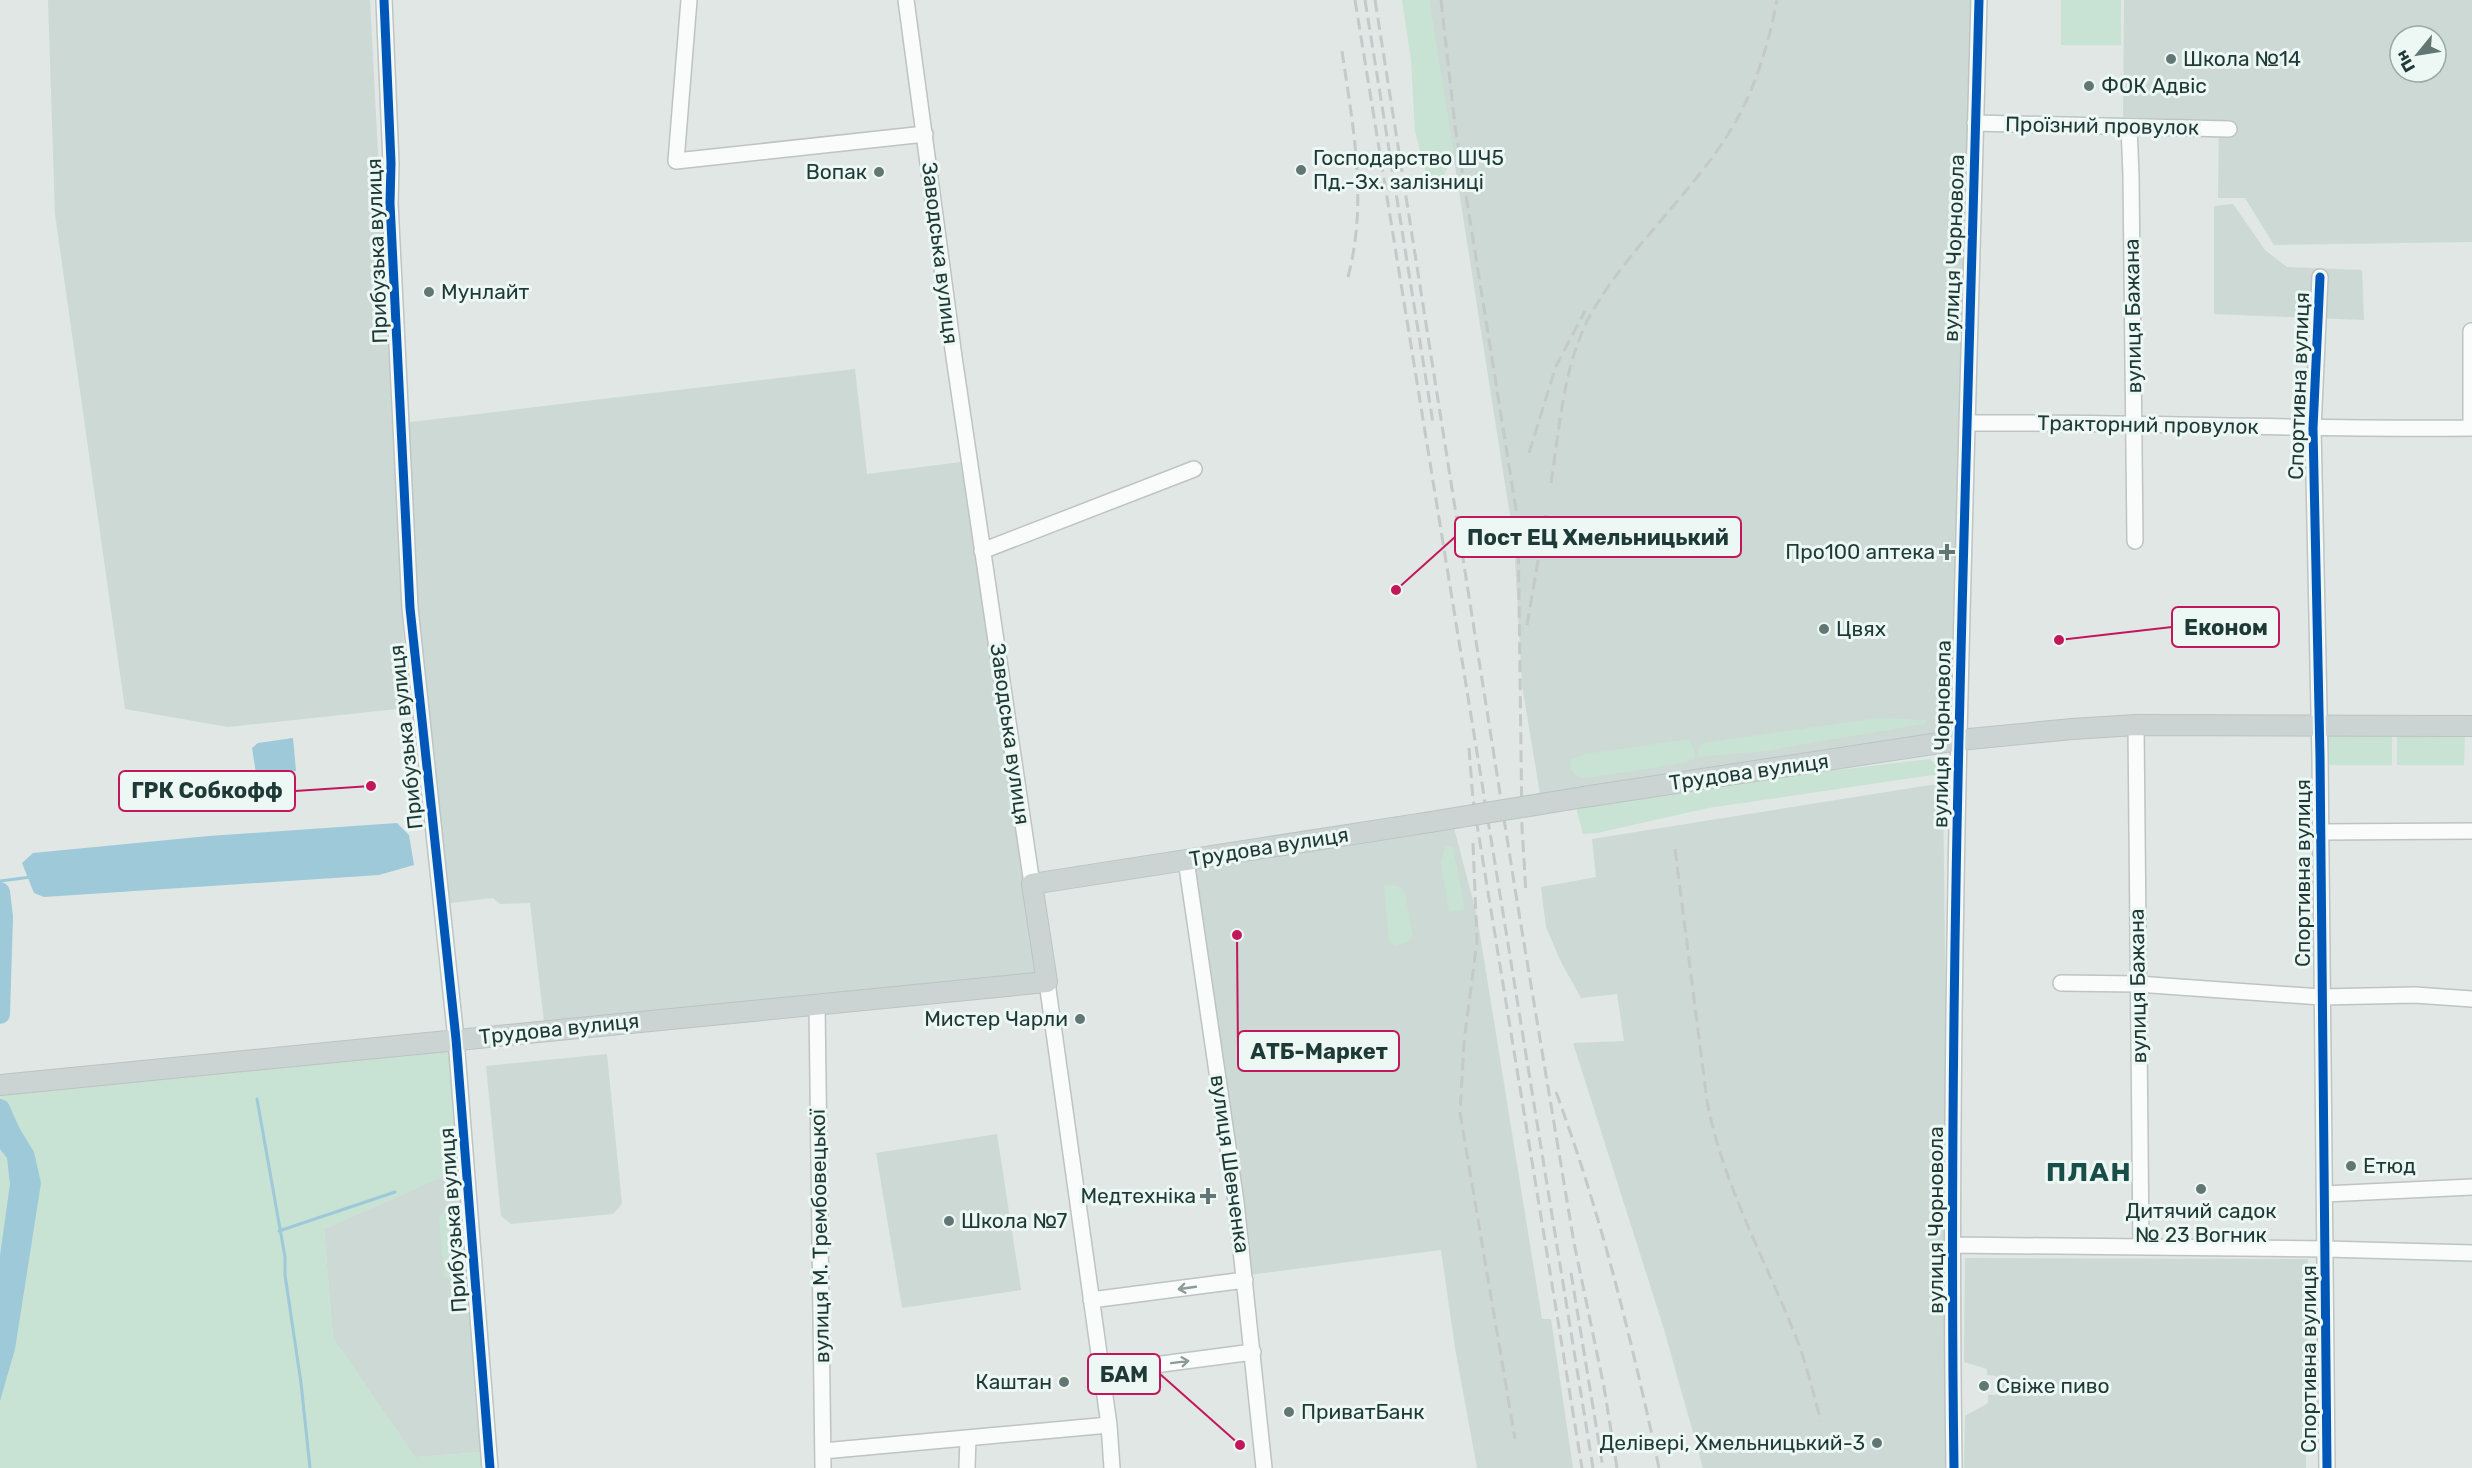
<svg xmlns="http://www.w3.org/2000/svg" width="2472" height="1468" font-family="Rubik,sans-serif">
<rect width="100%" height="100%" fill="#e0e7e5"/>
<path fill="#cdd9d5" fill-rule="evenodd" d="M48,0h322l37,708 -179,19 -103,-18 -70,-495z
M1429,0h545l-20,736 -413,64 -19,-115 -8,-144z
M2124,0h348v242l-198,3 -29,-47h-27l1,-77 -96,-4zM2400,36h36v36h-36z
M2233,204l32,46 22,17 75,3 2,50 -150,-6v-108z
M855,369l12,105 102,-13 78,521 -502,48 -15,-127 -30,1 -7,-6 -51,6 -40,-481z
M1943,783l8,685h-248l-40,-142 -90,-283 51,-2 -7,-47 -36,4 -20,-36 -15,-35 -5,-40 55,-10 -4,-38z
M1453,824l24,92 65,403h9l22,149h-96l-22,-120 -14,-98 -192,25 -57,-411z
M607,1054l15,150 -9,10 -102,10 -10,-8 -15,-150z
M997,1134l24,156 -119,18 -26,-155z
M462,1168l22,284 -69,5 -82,-119 -9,-109z
M1965,1258l343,1 -2,209h-342l1,-52 23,-13v-8h8v-19l-9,-1v-6l-23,-7z"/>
<path fill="#c8e2d3" d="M1402,0h27l25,153 -16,36 -10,-9 -13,-48 -4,-72z
M2061,0h60v45h-60z
M1878,718l49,2 -3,4 -159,27 -66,6 -1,-8 5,-6z
M2328,734h64v31h-64z
M2397,734l68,1 -1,30h-67z
M1689,739l5,10 1,9 -10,5 -98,15 -11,-2 -6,-8 1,-9 14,-5z
M1930,759l10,10 1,8 -9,-2 -224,33 -111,25 -14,1 -7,-27 184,-28z
M1445,846l8,1 12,62 -16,3 -8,-49z
M1393,885l8,2 4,6 8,43 -6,6 -12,4 -6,-4 -5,-56z
M452,1044l10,124 -138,61 9,109 82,119 69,-5 1,16h-485v-378z
M446,1205l5,4 4,68 -4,3 -7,-3 -5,-59z"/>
<path fill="#9dc9d9" d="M293,738l3,33 -34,5 -6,-3 -4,-25 6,-5z
M397,823l12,12 5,30 -35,10 -335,22 -10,-4 -12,-30 11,-10 176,-17z
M12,1116l22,36 7,31 -26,166 -15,52v-145l10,-72 -3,-26 -7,-9v-26z"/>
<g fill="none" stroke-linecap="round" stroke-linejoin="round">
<path stroke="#9dc9d9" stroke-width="3" d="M0,881l31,-4
M257,1099l28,158v18l16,108 9,85
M279,1231l116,-39"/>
<path stroke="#9dc9d9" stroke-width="20" d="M0,892l3,25 -3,97
M0,1109l16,36"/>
<defs>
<path id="minor" d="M384,0l7,163 -1,40 20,405 46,431 34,429
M689,0l-13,161 249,-27
M906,0l48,357 78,527
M1975,123l254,6
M2129,127l2,48 4,366
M2320,277l-7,151 7,329 7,711
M1967,423c169,-1 337,7 505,5
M2471,428v-97
M982,551l212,-82
M2136,725l5,522
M2321,832l151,-1
M1186,860l50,342 28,266
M1047,982l62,443 3,43
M2061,983l76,1 184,13 94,-2 57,4
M817,1004l6,464
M2325,1194l147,-7
M1952,1245l374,4 146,4
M1091,1300l154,-20
M1101,1372l152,-20
M823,1451l286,-26
M967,1468l1,-30
M1954,1468c-7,-489 12,-979 25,-1468"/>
<path id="major" d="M1584,797l375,-57 113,-11 64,-4 336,1
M0,1085l1047,-103 -15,-98 386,-60"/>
</defs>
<use href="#minor" stroke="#bdc4c2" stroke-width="18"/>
<use href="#major" stroke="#bac4c2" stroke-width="22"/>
<use href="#minor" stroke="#fafbfb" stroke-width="15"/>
<use href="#major" stroke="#ccd4d3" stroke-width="20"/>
<path stroke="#c5c9c9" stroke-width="3" stroke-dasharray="12 6" stroke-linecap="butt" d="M1355,0l238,1468
M1365,0l68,423
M1375,0l141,895 58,348 30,144 13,81
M1441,0l14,126 63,396 4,305 4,67
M1342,51c11,76 26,150 6,226
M1529,453l27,-87 29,-55
M1551,483c9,-56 12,-120 41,-171 39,-67 100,-118 140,-184 23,-38 37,-85 45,-128
M1527,625l19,-110
M1469,748l4,52 109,668
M1473,843l4,98 -13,101 -4,71 55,326
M1675,849l32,252c16,84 58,158 89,236 11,28 17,56 25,84
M1556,1092c45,122 76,249 103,376
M1571,1273l32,195"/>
<defs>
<path id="major-bridge" d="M1418,824l166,-27"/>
</defs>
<use href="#major-bridge" stroke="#bac4c2" stroke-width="22" stroke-linecap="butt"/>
<use href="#major-bridge" stroke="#ccd4d3" stroke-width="20"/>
<defs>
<path id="cycleway" d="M384,0l7,163 -1,40 20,405 46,431 34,429
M2320,277l-7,151 7,329 7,711
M1954,1468c-7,-489 12,-979 25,-1468"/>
</defs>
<use href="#cycleway" stroke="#edf7f3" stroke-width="13"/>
<use href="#cycleway" stroke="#0057b8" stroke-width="9"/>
</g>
<defs><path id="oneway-shaft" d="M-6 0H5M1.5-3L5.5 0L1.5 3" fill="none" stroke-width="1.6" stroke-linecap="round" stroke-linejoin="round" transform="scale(1.5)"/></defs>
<g stroke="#8c9a98">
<use href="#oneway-shaft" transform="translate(1187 1288) rotate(172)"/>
<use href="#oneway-shaft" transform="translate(1180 1362) rotate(-7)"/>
</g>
<g fill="#627773" stroke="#edf7f3" stroke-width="2">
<circle cx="2171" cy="59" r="6"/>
<circle cx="2089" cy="86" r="6"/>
<circle cx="1301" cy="170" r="6"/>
<circle cx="879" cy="172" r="6"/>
<circle cx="429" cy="292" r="6"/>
<path d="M1944 543h6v6h6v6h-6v6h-6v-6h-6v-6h6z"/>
<circle cx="1824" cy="629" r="6"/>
<circle cx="1080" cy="1019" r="6"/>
<circle cx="2351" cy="1166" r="6"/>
<circle cx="2201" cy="1189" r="6"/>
<path d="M1205 1187h6v6h6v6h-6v6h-6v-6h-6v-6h6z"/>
<circle cx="949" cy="1221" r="6"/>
<circle cx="1064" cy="1382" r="6"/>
<circle cx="1984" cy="1386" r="6"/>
<circle cx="1289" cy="1412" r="6"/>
<circle cx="1877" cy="1443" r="6"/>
</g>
<g text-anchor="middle" stroke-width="6" stroke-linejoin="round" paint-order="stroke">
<g font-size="21" fill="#1e3a36" stroke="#edf7f3" text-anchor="start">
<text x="2183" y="66">Школа №14</text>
<text x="2101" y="93">ФОК Адвіс</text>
<text x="1313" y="165">Господарство ШЧ5<tspan x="1313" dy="24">Пд.-Зх. залізниці</tspan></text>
<text x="867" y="179" text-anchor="end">Вопак</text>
<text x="441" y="299">Мунлайт</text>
<text x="1935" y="559" text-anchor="end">Про100 аптека</text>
<text x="1836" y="636">Цвях</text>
<text x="1068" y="1026" text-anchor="end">Мистер Чарли</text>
<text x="2363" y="1173">Етюд</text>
<text x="1196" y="1203" text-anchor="end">Медтехніка</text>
<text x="2201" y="1218" text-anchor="middle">Дитячий садок<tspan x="2201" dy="24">№ 23 Вогник</tspan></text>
<text x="961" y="1228">Школа №7</text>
<text x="1052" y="1389" text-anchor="end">Каштан</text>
<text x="1996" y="1393">Свіже пиво</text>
<text x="1301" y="1419">ПриватБанк</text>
<text x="1865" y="1450" text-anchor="end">Делівері, Хмельницький-3</text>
</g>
<g font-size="21" fill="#1e3a36" stroke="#edf7f3">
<text transform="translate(2102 126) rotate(1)" y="7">Проїзний провулок</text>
<text transform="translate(1954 248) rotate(-88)" y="7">вулиця Чорновола</text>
<text transform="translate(377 251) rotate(-92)" y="7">Прибузька вулиця</text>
<text transform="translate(940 253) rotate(83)" y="7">Заводська вулиця</text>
<text transform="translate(2133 316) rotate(-91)" y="7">вулиця Бажана</text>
<text transform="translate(2299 386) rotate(-88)" y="7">Спортивна вулиця</text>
<text transform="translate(2148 425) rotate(1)" y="7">Тракторний провулок</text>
<text transform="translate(1010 734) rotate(82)" y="7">Заводська вулиця</text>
<text transform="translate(1942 734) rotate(-89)" y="7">вулиця Чорновола</text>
<text transform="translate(406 737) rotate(-96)" y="7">Прибузька вулиця</text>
<text transform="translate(1749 772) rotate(-8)" y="7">Трудова вулиця</text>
<text transform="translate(1269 847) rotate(-9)" y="7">Трудова вулиця</text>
<text transform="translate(2303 873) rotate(-90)" y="7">Спортивна вулиця</text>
<text transform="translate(2138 986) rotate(-91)" y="7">вулиця Бажана</text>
<text transform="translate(559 1029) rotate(-6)" y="7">Трудова вулиця</text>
<text transform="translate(1230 1164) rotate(82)" y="7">вулиця Шевченка</text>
<text transform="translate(453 1220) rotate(-94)" y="7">Прибузька вулиця</text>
<text transform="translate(1936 1220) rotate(-90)" y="7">вулиця Чорновола</text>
<text transform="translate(820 1236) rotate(-91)" y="7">вулиця М. Трембовецької</text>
<text transform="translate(2309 1359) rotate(-90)" y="7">Спортивна вулиця</text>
</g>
<g font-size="27" font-weight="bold" letter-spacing="1.5" fill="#194d47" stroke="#edf7f3">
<text x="2089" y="1181">ПЛАН</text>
</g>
</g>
<path fill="none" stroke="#c2185b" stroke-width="2" d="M1396 590L1455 537M2059 640L2172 627M371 786L295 791M1237 935L1238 1051M1240 1445L1160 1374"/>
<g fill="#c2185b" stroke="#edf7f3" stroke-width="2">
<circle cx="1396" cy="590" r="6"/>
<circle cx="2059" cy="640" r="6"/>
<circle cx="371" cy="786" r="6"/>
<circle cx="1237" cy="935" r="6"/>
<circle cx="1240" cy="1445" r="6"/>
</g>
<g fill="#edf7f3" stroke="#c2185b" stroke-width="2">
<rect x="1455" y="517" width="286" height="40" rx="6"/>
<rect x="2172" y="607" width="107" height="40" rx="6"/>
<rect x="119" y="771" width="176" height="40" rx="6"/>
<rect x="1238" y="1031" width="161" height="40" rx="6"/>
<rect x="1088" y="1354" width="72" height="40" rx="6"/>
</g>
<g font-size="22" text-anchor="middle" font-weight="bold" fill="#1e3a36">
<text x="1598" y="545">Пост ЕЦ Хмельницький</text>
<text x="2226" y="635">Економ</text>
<text x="207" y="798">ГРК Собкофф</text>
<text x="1319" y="1059">АТБ-Маркет</text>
<text x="1124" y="1382">БАМ</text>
</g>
<g transform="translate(2418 54) rotate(240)"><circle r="28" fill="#edf7f3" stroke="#9aaba7" stroke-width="1.5"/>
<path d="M0-4.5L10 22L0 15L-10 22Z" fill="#627773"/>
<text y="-9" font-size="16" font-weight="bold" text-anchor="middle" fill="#1e3a36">Пн</text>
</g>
</svg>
